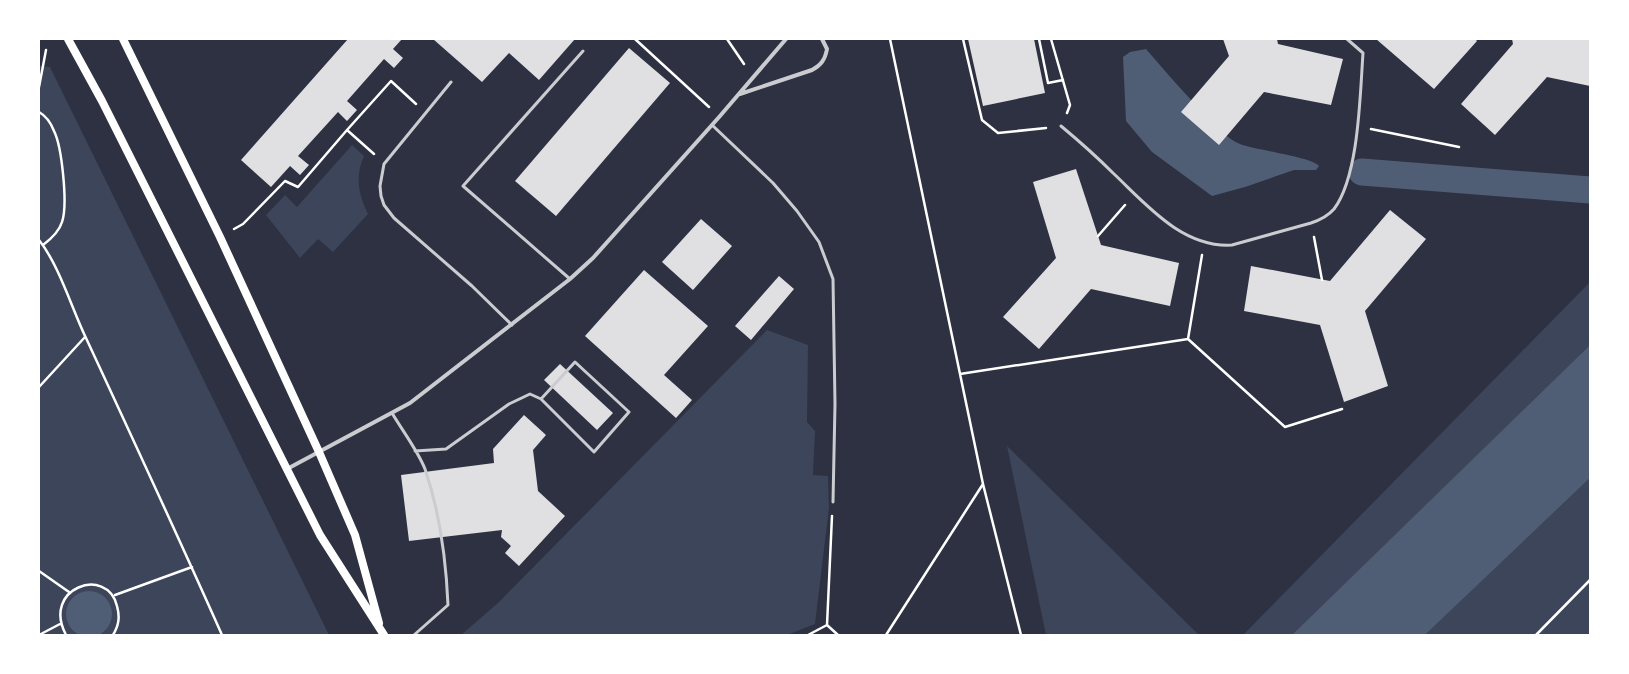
<svg xmlns="http://www.w3.org/2000/svg" width="1629" height="674" font-family="Jost,sans-serif">
<rect width="100%" height="100%" fill="#2d3142"/>
<path fill="#3c4559" d="M39,66l11,1 279,568h-290z
M352,145l12,11c-9,21 -6,37 4,58l-35,38 -15,-13 -18,19 -34,-43 19,-20 12,12z
M1590,282v63l-294,287 -4,3h-49z
M767,330l41,15 -1,77 8,9 -2,44 15,1 1,32 -14,116 -28,11h-326l38,-33z
M1007,446l192,189h-153z
M1590,478v157h-165z"/>
<path fill="#4f5d75" d="M1146,49c21,24 41,48 64,70 9,10 18,20 30,25 15,6 73,13 79,22l-3,4h-22l-49,17 -33,9 -60,-44 -26,-31 -3,-64 7,-5z
M1590,345v133l-165,157h-133z
M66 614a23 23 0 1 1 46 0a23 23 0 1 1-46 0Z"/>
<g fill="none" stroke-linecap="round" stroke-linejoin="round">
<path stroke="#4f5d75" stroke-width="27" d="M1362,172l228,18"/>
</g>
<path fill="#e0e0e3" d="M348,39h54l-9,10 10,9 -9,10 -10,-9 -37,42 10,9 -10,11 -9,-9 -40,44 11,9 -9,10 -10,-9 -19,21 -30,-27z
M433,39h142l-36,41 -30,-27 -27,29z
M968,39h66l11,54 -62,13z
M1223,39h54l1,5 65,15 -12,46 -67,-13 -45,53 -38,-33 48,-56z
M1376,39h99l2,2 -43,48z
M1512,39h78v47l-43,-9 -52,58 -34,-31 52,-60z
M629,48l41,35 -114,133 -41,-35z
M1076,169l25,76 78,18 -9,43 -79,-17 -52,60 -36,-32 53,-59 -23,-76z
M1390,210l36,29 -61,72 23,75 -44,16 -24,-77 -76,-14 7,-45 79,15z
M701,219l31,27 -39,44 -31,-28z
M644,270l64,56 -44,49 28,25 -16,18 -91,-82z
M779,276l15,13 -43,51 -16,-14z
M560,364l53,49 -16,17 -53,-50z
M524,415l22,20 -13,15 5,41 27,25 -46,50 -14,-13 6,-7 -10,-9 1,-7 -93,11 -8,-66 93,-12 -1,-14z"/>
<g fill="none" stroke-linecap="round" stroke-linejoin="round">
<path stroke="#fff" stroke-width="2.5" d="M635,39l74,68
M727,39l17,25
M890,39l93,445 38,151
M963,39l19,81 16,13 48,-5
M1039,39l9,44 15,-3
M1051,39l19,66 -3,8
M39,87l7,-37
M39,112c7,4 12,11 15,19 8,16 14,74 8,91 -3,10 -11,17 -19,23
M1371,129l88,18
M347,130l44,-49 25,23
M234,229l9,-5 42,-43 13,6 49,-57 27,24
M1098,236l27,-31
M1314,237l8,43
M39,240c20,25 33,69 47,98 46,99 92,198 136,297
M1202,255l-14,84 97,88 57,-18
M960,374l228,-35
M39,387l46,-50
M39,571l30,21
M115,595l77,-28
M827,625l5,-109
M827,625l11,10
M39,635l21,-11
M66,635c-25,-47 41,-70 51,-29 3,11 2,19 -4,29
M808,635l19,-10
M886,635l97,-151
M1536,635l54,-55"/>
<path stroke="#caccd0" stroke-width="3" d="M451,82l-67,82 -4,22 1,10 3,9 10,13 78,68 40,39
M712,125l61,58 24,28 22,31 14,37 2,125 -2,98
M1061,126c18,15 35,30 52,47 33,31 69,75 119,72l79,-22c9,-3 17,-7 23,-14 25,-33 26,-114 29,-156l-16,-14
M570,279l-107,-93 120,-135
M392,413c10,17 26,38 33,56 15,44 21,89 23,136l-34,30
M415,451l31,-2 63,-45 21,-10 11,5 53,53 35,-40 -54,-50 -34,37"/>
<path stroke="#caccd0" stroke-width="4" d="M740,94l72,-24c9,-5 13,-10 15,-21l-5,-10
M287,469l123,-66 160,-124 23,-21 127,-142 66,-77"/>
<path stroke="#fff" stroke-width="8" d="M68,39l34,62 218,434 64,100
M123,39l97,198 99,215 36,83 24,88"/>
</g>
<rect width="1629" height="674" fill="none" stroke="#ffffff" stroke-width="80"/>
</svg>
